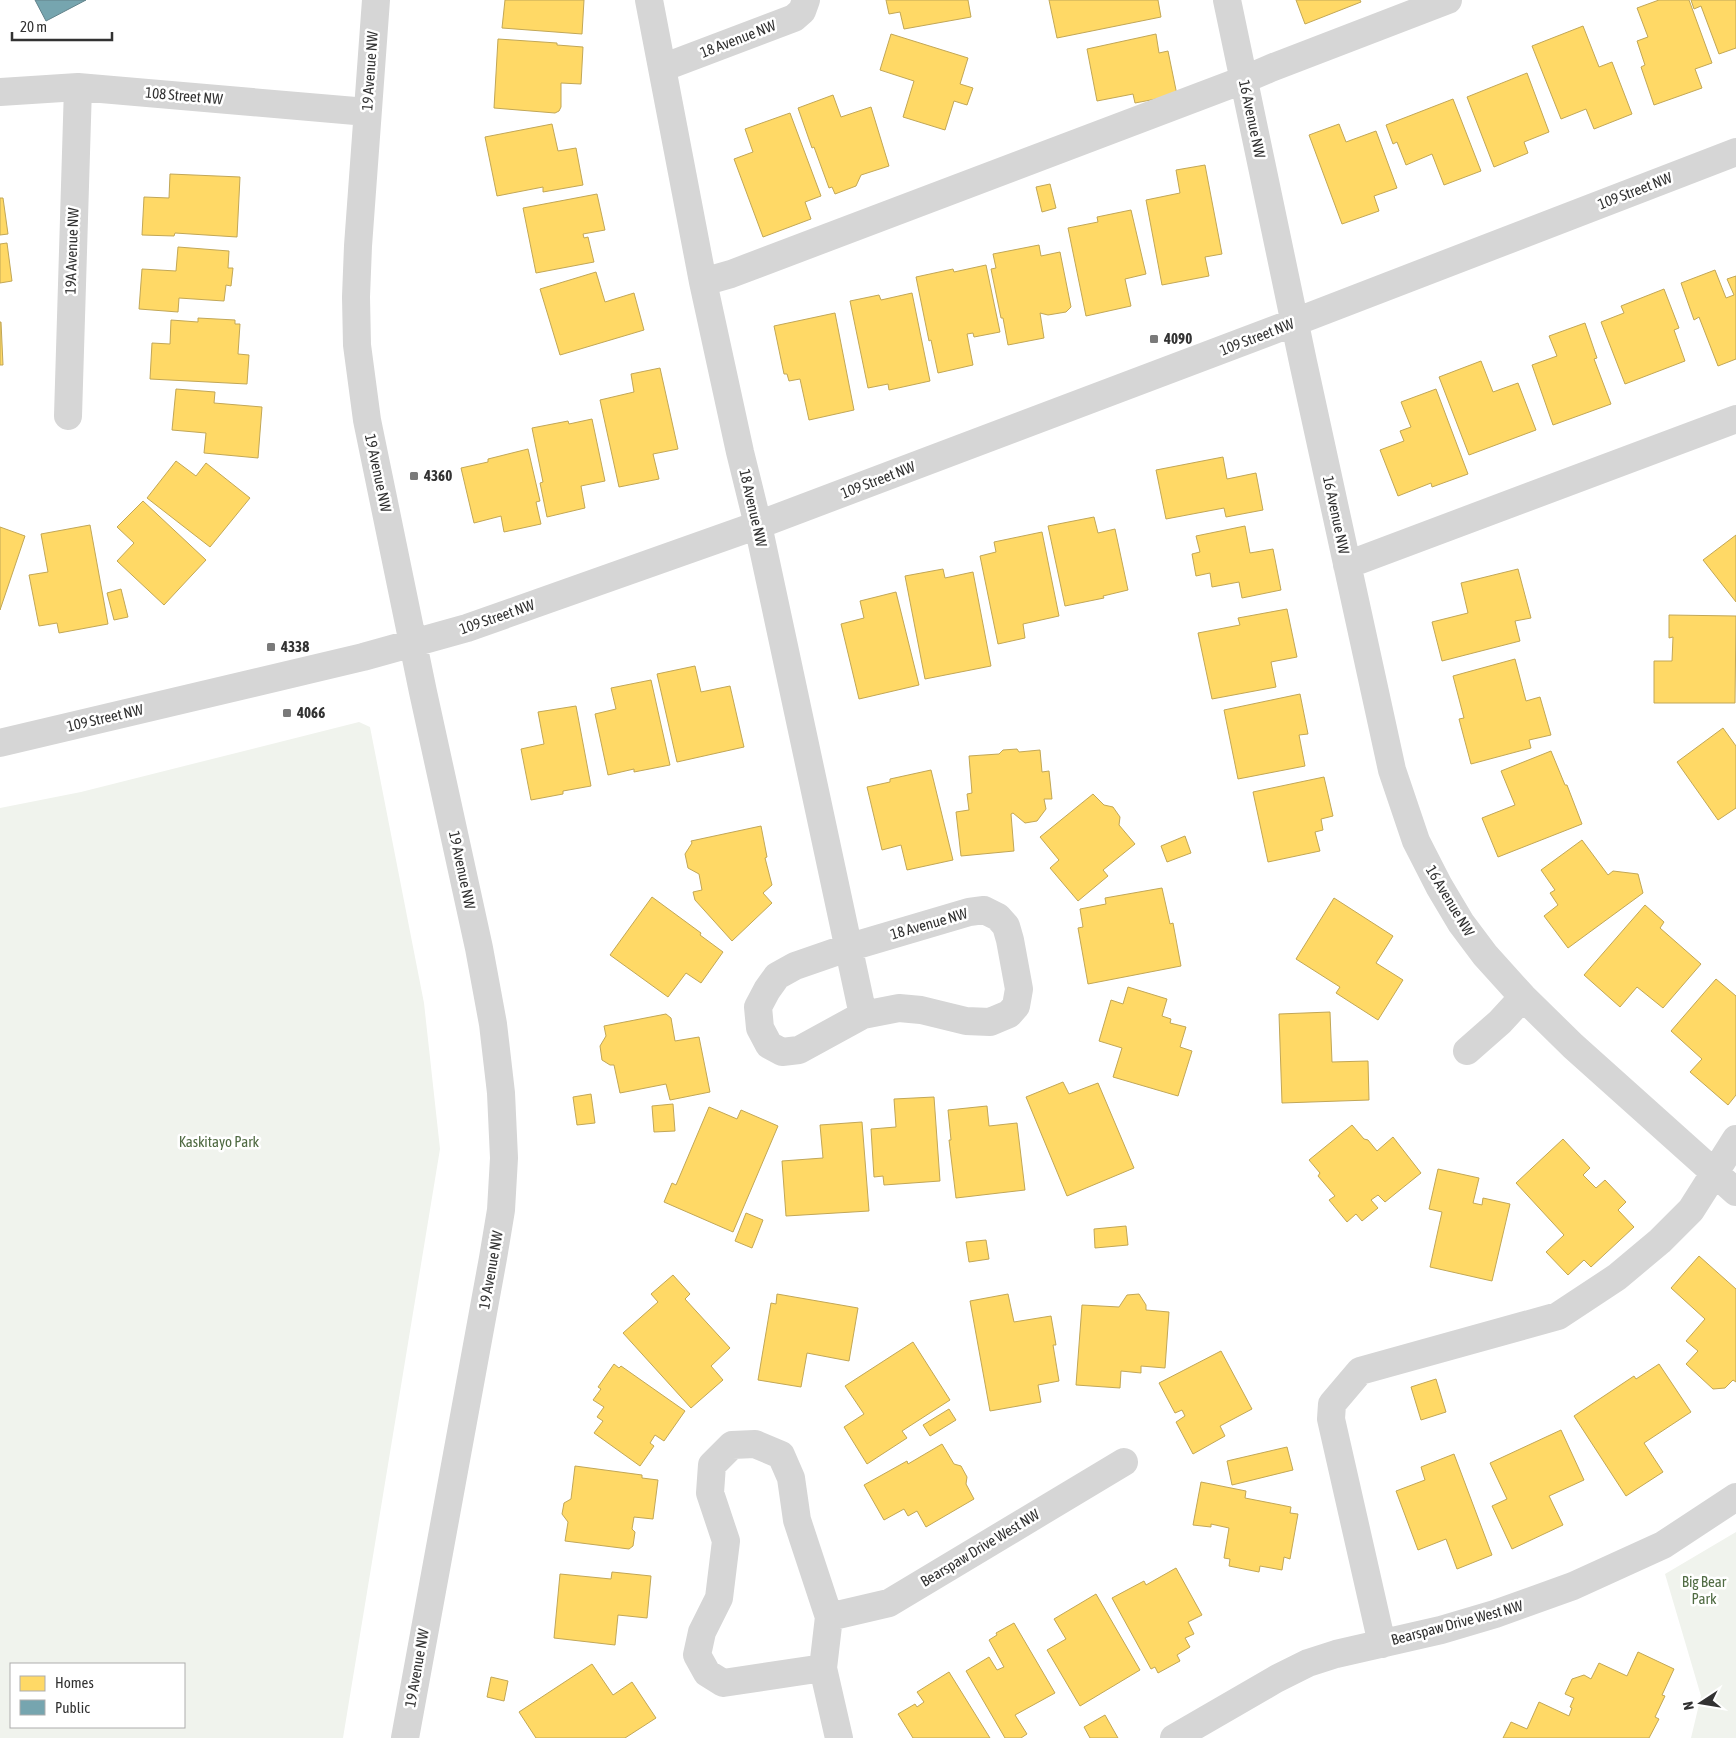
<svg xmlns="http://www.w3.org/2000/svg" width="1736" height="1738" font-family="'Asap Condensed',sans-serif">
<rect width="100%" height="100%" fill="#fff"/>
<path fill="#f0f3ed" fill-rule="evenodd" d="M359,722l11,5 54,276 16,146 -97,589h-343v-930l81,-16zM11,1664h173v63h-173z
M1736,1532v206h-45l10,-42 -36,-122z"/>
<path fill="#ffd966" stroke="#c2a756" d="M505,0h79l-2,34 -80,-6z
M886,0h82l3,17 -67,12 -4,-17 -11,2z
M1049,0h109l3,17 -104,21z
M1296,0h64l1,2 -56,22z
M1659,0h30l23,63 -17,6 7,19 -48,17 -13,-38 4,-2 -8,-24 11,-4 -11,-29z
M1691,0h45v48l-17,6 -18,-48 -7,3z
M1583,26l16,41 13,-5 20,52 -38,15 -8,-20 -25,10 -29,-73z
M891,34l77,24 -8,26 13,4 -6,17 -13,-4 -9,29 -42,-13 11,-36 -34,-11z
M1156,34l3,19 9,-2 9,44 -42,8 -2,-9 -36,7 -10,-52z
M498,39l59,4v2l26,2 -2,37 -20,-1v24l-2,4 -4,2 -61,-5z
M1527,73l22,59 -25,10 4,11 -34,14 -27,-70z
M833,95l8,22 30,-10 18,59 -28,9 -5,11 -21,8 -3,-7 -3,1 -15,-41 -2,1 -14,-40z
M1453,99l28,72 -37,14 -12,-31 -26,11 -9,-23 -4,2 -7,-19z
M790,113l31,83 -16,6 6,17 -48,18 -29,-78 19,-7 -8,-23z
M552,124l6,27 18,-3 7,37 -40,7v-5l-46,9 -12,-59z
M1339,124l7,18 30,-11 21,57 -23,8 5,15 -37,13 -33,-89z
M1205,165l17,89 -17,3 4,19 -47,9 -16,-85 34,-7 -4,-23z
M170,174l70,3 -3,60 -62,-4 -1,3 -32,-1 2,-38 25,1z
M1050,184l6,24 -14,4 -6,-25z
M597,194l8,36 -22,4 1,4 4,-1 6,25 -58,11 -13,-65z
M0,198h3l5,36 -8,1z
M1131,210l15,64 -21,5 6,27 -45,10 -18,-88 30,-6 -1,-5z
M7,243l5,38 -12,2v-39z
M1039,245l2,11 19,-4 11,55 -5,5 -18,3 -8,-2 4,25 -36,7 -5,-27h-2l-10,-49 5,-1 -3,-14z
M178,247l51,4 -1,17h5l-2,18 -5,-1 -2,16 -45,-3 -1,14 -39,-3 3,-40 34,2z
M986,265l14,67 -26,5 -1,-4 -6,1 6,31 -35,8 -7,-33 -2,1 -13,-64 37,-8 1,3z
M1715,270l11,28 8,-3 -7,-16 9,-3v83l-18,7 -19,-49 -5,3 -13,-37z
M596,272l9,30 29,-9 10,37 -84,25 -20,-66z
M1664,289l15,39 -5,2 11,31 -60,23 -24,-62 23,-9 -3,-7z
M912,293l18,88 -41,9 -1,-6 -20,4 -18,-87 29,-6 2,5z
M835,313l19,97 -45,10 -9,-41 -11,2 -2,-7h-3l-10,-48z
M198,318l37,2v4h5l-2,30 11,1 -2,29 -97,-5 2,-36 18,1 1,-24 27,2z
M1,322l2,43h-3v-43z
M1585,323l12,35 -3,1 17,45 -58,21 -21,-60 25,-9 -8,-20z
M1481,361l12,31 25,-9 18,47 -67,25 -30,-78z
M660,368l18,81 -25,5 6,25 -40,8 -19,-87 34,-8 -3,-18z
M176,389l39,3 -1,11 48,4 -4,51 -54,-5 2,-20 -34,-3z
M1436,389l32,85 -36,13 -1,-4 -33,13 -18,-46 24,-9 -4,-10 11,-4 -10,-25z
M592,419l13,62 -24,5 4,22 -38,9 -7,-34 3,-1 -11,-54 36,-7 1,3z
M528,449l12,52 -4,1 5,22 -37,8 -3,-16 -27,7 -13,-55 27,-6v-3z
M1223,457l4,22 29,-6 7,37 -37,7 -2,-9 -58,11 -10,-49z
M176,461l20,15 10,-13 44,35 -40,49 -63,-49z
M143,501l63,59 -42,45 -47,-44 17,-18 -17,-16z
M1094,517l4,16 17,-4 13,61 -25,6 1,2 -39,8 -17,-80z
M90,525l18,99 -49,9 -2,-10 -18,3 -10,-51 19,-3 -7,-38z
M1245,526l5,27 23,-4 8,41 -39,8 -3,-16 -27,5 -2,-14 -14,3 -4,-22 8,-2 -4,-16z
M0,527l25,9 -25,74z
M1042,532l17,84 -36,8 2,14 -27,6 -18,-88 16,-4 -2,-10z
M1736,535v67l-33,-42z
M943,569l2,9 28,-6 18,94 -66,13 -20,-103z
M1518,569l13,49 -16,3 5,20 -78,20 -10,-39 36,-9 -7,-30z
M121,589l7,28 -14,3 -7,-27z
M896,592l23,93 -60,14 -18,-75 23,-6 -4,-17z
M1287,609l10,48 -26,5 5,25 -64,12 -14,-66 42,-8 -2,-7z
M1669,615l67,1 -1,87h-81v-42h18l1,-24 -4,1z
M1515,659l11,42 14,-4 11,38 -22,5 2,8 -60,16 -12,-45 5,-1 -11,-42z
M695,666l6,26 29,-6 14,61 -67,15 -20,-88z
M651,680l19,85 -36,7v-3l-26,6 -13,-61 21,-5 -5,-21z
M1300,694l8,40 -9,1 6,31 -67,13 -14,-69z
M576,706l15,80 -28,5v3l-32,6 -10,-51 23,-5 -6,-32z
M1723,728l13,18v62l-18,12 -41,-58z
M1017,749l2,3 21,-2 2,22 7,-1 3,28h-8l2,10 -9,12 -12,2 -12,-10 -2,1 3,37 -53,5 -5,-44 13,-2 -2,-16 5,-1 -3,-37 30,-2 4,-4z
M1551,751l14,34h2l15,39 -84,33 -16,-39 33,-13 -14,-34z
M931,770l22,90 -46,10 -6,-25 -19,5 -15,-63 23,-5v-3z
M1324,777l9,39 -12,3 2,11 -8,2 5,19 -52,11 -15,-70z
M1093,794l11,11 9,2 7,10 -1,8 16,19 -32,26 5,6 -30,25 -28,-33 9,-8 -19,-23z
M761,826l6,31 -2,1 7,27 -9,8 9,10 -40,38 -37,-41 -2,-8 9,-2 -3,-16 -11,-6 -3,-14 7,-11 -1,-2z
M1185,836l6,17 -24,9 -6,-16z
M1582,840l26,35 5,-4 25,3 5,19 -75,55 -24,-32 14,-11 -8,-12 5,-3 -14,-20z
M1162,888l8,36 3,-1 8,43 -93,18 -10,-56 5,-1 -3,-18 26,-5 -1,-6z
M652,897l49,36 -1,2 23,17 -22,31 -15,-10 -18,24 -58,-42z
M1334,898l59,38 -17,27 27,17 -25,40 -42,-27 4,-6 -44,-28z
M1645,905l19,17 -4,6 41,36 -38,44 -26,-21 -17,20 -36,-32z
M1716,979l20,17v99l-8,10 -38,-33 12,-13 -31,-28z
M1128,987l39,12 -5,17 9,3 -1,4 16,4 -6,20 12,4 -14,45 -65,-19 9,-29 -23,-7 12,-41 12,4z
M1330,1012l2,50 36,-1 1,39 -87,3 -3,-89z
M666,1014l5,4 4,23 24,-4 11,55 -40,8 -4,-16 -46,9 -6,-28h-4l-8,-5 -2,-14 6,-10 -2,-10z
M1063,1082l6,12 29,-11 36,85 -67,28 -41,-99z
M591,1094l4,29 -18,2 -4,-28z
M934,1097l6,84 -56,4 -1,-9 -9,1 -3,-48 25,-2 -2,-28z
M673,1104l2,27 -21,1 -2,-26z
M987,1106l2,20 28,-3 8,67 -69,8 -7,-58h2l-3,-30z
M709,1107l28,12 4,-9 37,16 -45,106 -69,-30 8,-19 4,2z
M862,1122l7,89 -83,5 -4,-55 41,-3 -3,-33z
M1352,1125l12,14 4,1 9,11 16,-14 28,36 -36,29 -7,-7 -7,5 7,8 -16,13 -6,-7 -9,8 -18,-22 6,-4 -17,-20 2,-3 -11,-13z
M1563,1139l27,29 -7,7 13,13 9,-8 21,22 -8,8 16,17 -43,40 -7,-7 -16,15 -22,-23 18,-17 -48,-52z
M1438,1169l41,9 -6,25 9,2 1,-7 27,6 -18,77 -62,-14 12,-55 -13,-3z
M746,1213l17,7 -11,28 -17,-7z
M1126,1226l2,19 -33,3 -1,-19z
M986,1240l3,19 -20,3 -3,-20z
M1699,1256l37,33v93l-3,-2 -8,8 -12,1 -27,-25 12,-13 -12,-10 19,-22 -34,-31z
M673,1275l17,19 -5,5 45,49 -19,18 12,14 -32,28 -68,-75 35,-31 -7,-8z
M777,1294l81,14 -9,53 -42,-8 -6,34 -43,-7 13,-77 5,1z
M1008,1294l6,28 37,-6 5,29h-3l6,36 -21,4 3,17 -51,9 -20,-110z
M1139,1294l7,11v5l23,2 -4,56 -24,-2v7l-20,-2 -1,17 -44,-3 6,-80 37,2 8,-12z
M913,1342l37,58 -48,31 5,7 -40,26 -23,-37 20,-13 -19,-28z
M1221,1351l31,58 -32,17 5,10 -32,18 -17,-32 9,-6 -3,-6 -7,3 -16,-30z
M614,1364l5,4 2,-2 64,45 -21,30 -9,-6 -5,8 4,3 -14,20 -46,-33 9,-12 -6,-4 7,-10 -11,-7 8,-11 -3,-2z
M1659,1364l32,48 -47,31 19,29 -37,24 -52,-80 60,-40 2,3z
M1436,1379l10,33 -25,8 -10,-33z
M949,1409l7,11 -26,16 -7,-11z
M1561,1430l23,50 -35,16 14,29 -51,24 -20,-43 15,-7 -17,-36z
M942,1444l12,20 7,2 6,11 -1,7 8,15 -48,28 -9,-16 -9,5 -4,-7 -20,11 -20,-35 43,-24 1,3z
M1287,1447l6,23 -61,15 -5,-24z
M1454,1454l38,101 -35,14 -11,-30 -28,11 -22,-59 29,-11 -4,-13z
M575,1466l67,9v3l16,2 -5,39 -19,-2 -2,12 3,3 -2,14 -4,3 -64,-8 3,-19 -6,-8 2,-11 7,-4z
M1201,1482l45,9 -1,7 46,9 -1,6 8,1 -8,45 -6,-2 -2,13 -22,-4 -1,6 -30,-6 1,-7 -6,-1 5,-30 -18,-4v3l-18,-2z
M1176,1568l26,47 -14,7 6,12 -9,4 5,9 -13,8 3,6 -22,12 -3,-6 -4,2 -39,-71 32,-17 2,4z
M612,1572l39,4 -4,42 -29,-3 -3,30 -61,-7 6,-64 51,5z
M1096,1594l44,76 -60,36 -33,-56 19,-11 -12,-20z
M1014,1623l41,70 -40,22 12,19 -6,4h-16l-39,-67 23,-14 8,13 7,-3 -15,-27 8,-5 -1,-2z
M1638,1652l36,17 -12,26 3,1 -10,21 4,2 -10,19h-146l8,-16 16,7 12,-27 30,14 3,-8 -2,-1 4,-9 -9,-4 7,-15 12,-4 7,4 8,-16 28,13z
M592,1664l21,31 19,-13 24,36 -31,20h-89l-17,-26z
M949,1672l41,66h-77l-15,-24 17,-10 2,3 7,-5 -7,-10z
M491,1677l17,4 -4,20 -17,-4z
M1105,1715l13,23h-28l-6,-11z"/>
<path fill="#76a5af" stroke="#62828a" d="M35,0h51l-40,21z"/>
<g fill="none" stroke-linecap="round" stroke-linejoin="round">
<path stroke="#d6d6d6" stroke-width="28" d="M376,0l-18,246 -2,51 1,48 10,75 56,272 56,256 14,76 8,69 3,65 -3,52 -8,48 -88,480
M649,0l54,282 37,170 18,73 105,490
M1227,0l76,362 89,408 24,71 23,45 22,37 24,32 38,42 50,49 163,146
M662,68l132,-50 8,-7 4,-11
M0,92l78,-5 289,25
M703,282l28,-8 512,-194 28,-12 177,-68
M68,416l10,-329
M1347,565l389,-146
M0,743l363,-86 104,-29 291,-103 537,-203 441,-170
M984,910l14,7 8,9 4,14 9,49 -3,17 -7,8 -19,8 -24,-1 -45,-11 -22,-2 -36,7 -64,35 -17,2 -13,-7 -9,-17 -2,-21 9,-17 10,-14 18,-10 52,-18 122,-36z
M1467,1051l33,-29 23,-25
M1382,1644l-51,-225 1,-15 28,-33 198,-55 59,-39 43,-36 31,-31 45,-71
M823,1668l-100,15 -16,-10 -10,-18 5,-23 17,-34 7,-57 -16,-48 2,-28 20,-20 23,-1 26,11 10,23 6,42 32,97
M839,1738l-16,-70 6,-51 60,-14 235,-141
M1174,1738l102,-59 32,-16 28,-9 105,-24 54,-16 78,-28 90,-41 73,-48"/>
</g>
<g fill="#7a7a7a" stroke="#fff" stroke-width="2">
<rect x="1149" y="334" width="10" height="10" rx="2.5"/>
<rect x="409" y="471" width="10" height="10" rx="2.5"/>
<rect x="266" y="642" width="10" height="10" rx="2.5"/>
<rect x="282" y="708" width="10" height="10" rx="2.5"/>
</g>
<g text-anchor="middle" stroke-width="5" stroke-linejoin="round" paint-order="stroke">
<g font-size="15" fill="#323232" stroke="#fff">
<text transform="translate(738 39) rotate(-21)" y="5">18 Avenue NW</text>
<text transform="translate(370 71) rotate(-86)" y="5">19 Avenue NW</text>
<text transform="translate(184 96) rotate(5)" y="5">108 Street NW</text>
<text transform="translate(1252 119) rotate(78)" y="5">16 Avenue NW</text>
<text transform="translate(1635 191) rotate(-21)" y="5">109 Street NW</text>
<text transform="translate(72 251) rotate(-88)" y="5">19A Avenue NW</text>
<text transform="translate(1257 337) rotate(-21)" y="5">109 Street NW</text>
<text transform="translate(378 473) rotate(78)" y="5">19 Avenue NW</text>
<text transform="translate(878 480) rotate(-21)" y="5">109 Street NW</text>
<text transform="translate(753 508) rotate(77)" y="5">18 Avenue NW</text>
<text transform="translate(1336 515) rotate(78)" y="5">16 Avenue NW</text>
<text transform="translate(497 617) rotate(-19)" y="5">109 Street NW</text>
<text transform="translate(105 718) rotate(-13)" y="5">109 Street NW</text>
<text transform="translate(462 870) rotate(78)" y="5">19 Avenue NW</text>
<text transform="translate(1450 901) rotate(59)" y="5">16 Avenue NW</text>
<text transform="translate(929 924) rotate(-16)" y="5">18 Avenue NW</text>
<text transform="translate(491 1270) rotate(-80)" y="5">19 Avenue NW</text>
<text transform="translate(980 1548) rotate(-31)" y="5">Bearspaw Drive West NW</text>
<text transform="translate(1457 1623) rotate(-15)" y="5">Bearspaw Drive West NW</text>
<text transform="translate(417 1668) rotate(-80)" y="5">19 Avenue NW</text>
</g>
<g font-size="15" font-weight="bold" fill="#323232" stroke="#fff" text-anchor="start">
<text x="1164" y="344">4090</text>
<text x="424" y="481">4360</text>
<text x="281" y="652">4338</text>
<text x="297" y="718">4066</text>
</g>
<g font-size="15" fill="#506b43" stroke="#fff">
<text x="219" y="1147">Kaskitayo Park</text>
<text x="1704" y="1587">Big Bear<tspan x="1704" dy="17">Park</tspan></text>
</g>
</g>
<rect x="10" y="1663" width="175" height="65" fill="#ffffff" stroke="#adadad"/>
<rect x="20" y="1676" width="25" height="15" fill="#ffd966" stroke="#adadad"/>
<text x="55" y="1688" font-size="15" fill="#323232">Homes</text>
<rect x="20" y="1700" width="25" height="15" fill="#76a5af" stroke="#adadad"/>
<text x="55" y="1713" font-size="15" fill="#323232">Public</text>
<g transform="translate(1701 1703) rotate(258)" stroke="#ffffff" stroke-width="4" paint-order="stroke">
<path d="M0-4L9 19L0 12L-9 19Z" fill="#323232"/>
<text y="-8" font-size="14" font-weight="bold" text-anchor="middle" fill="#323232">N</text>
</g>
<path d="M12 32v8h100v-8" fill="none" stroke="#323232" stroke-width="2.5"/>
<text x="20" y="32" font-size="15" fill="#323232" stroke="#ffffff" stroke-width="4" paint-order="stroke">20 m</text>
</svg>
